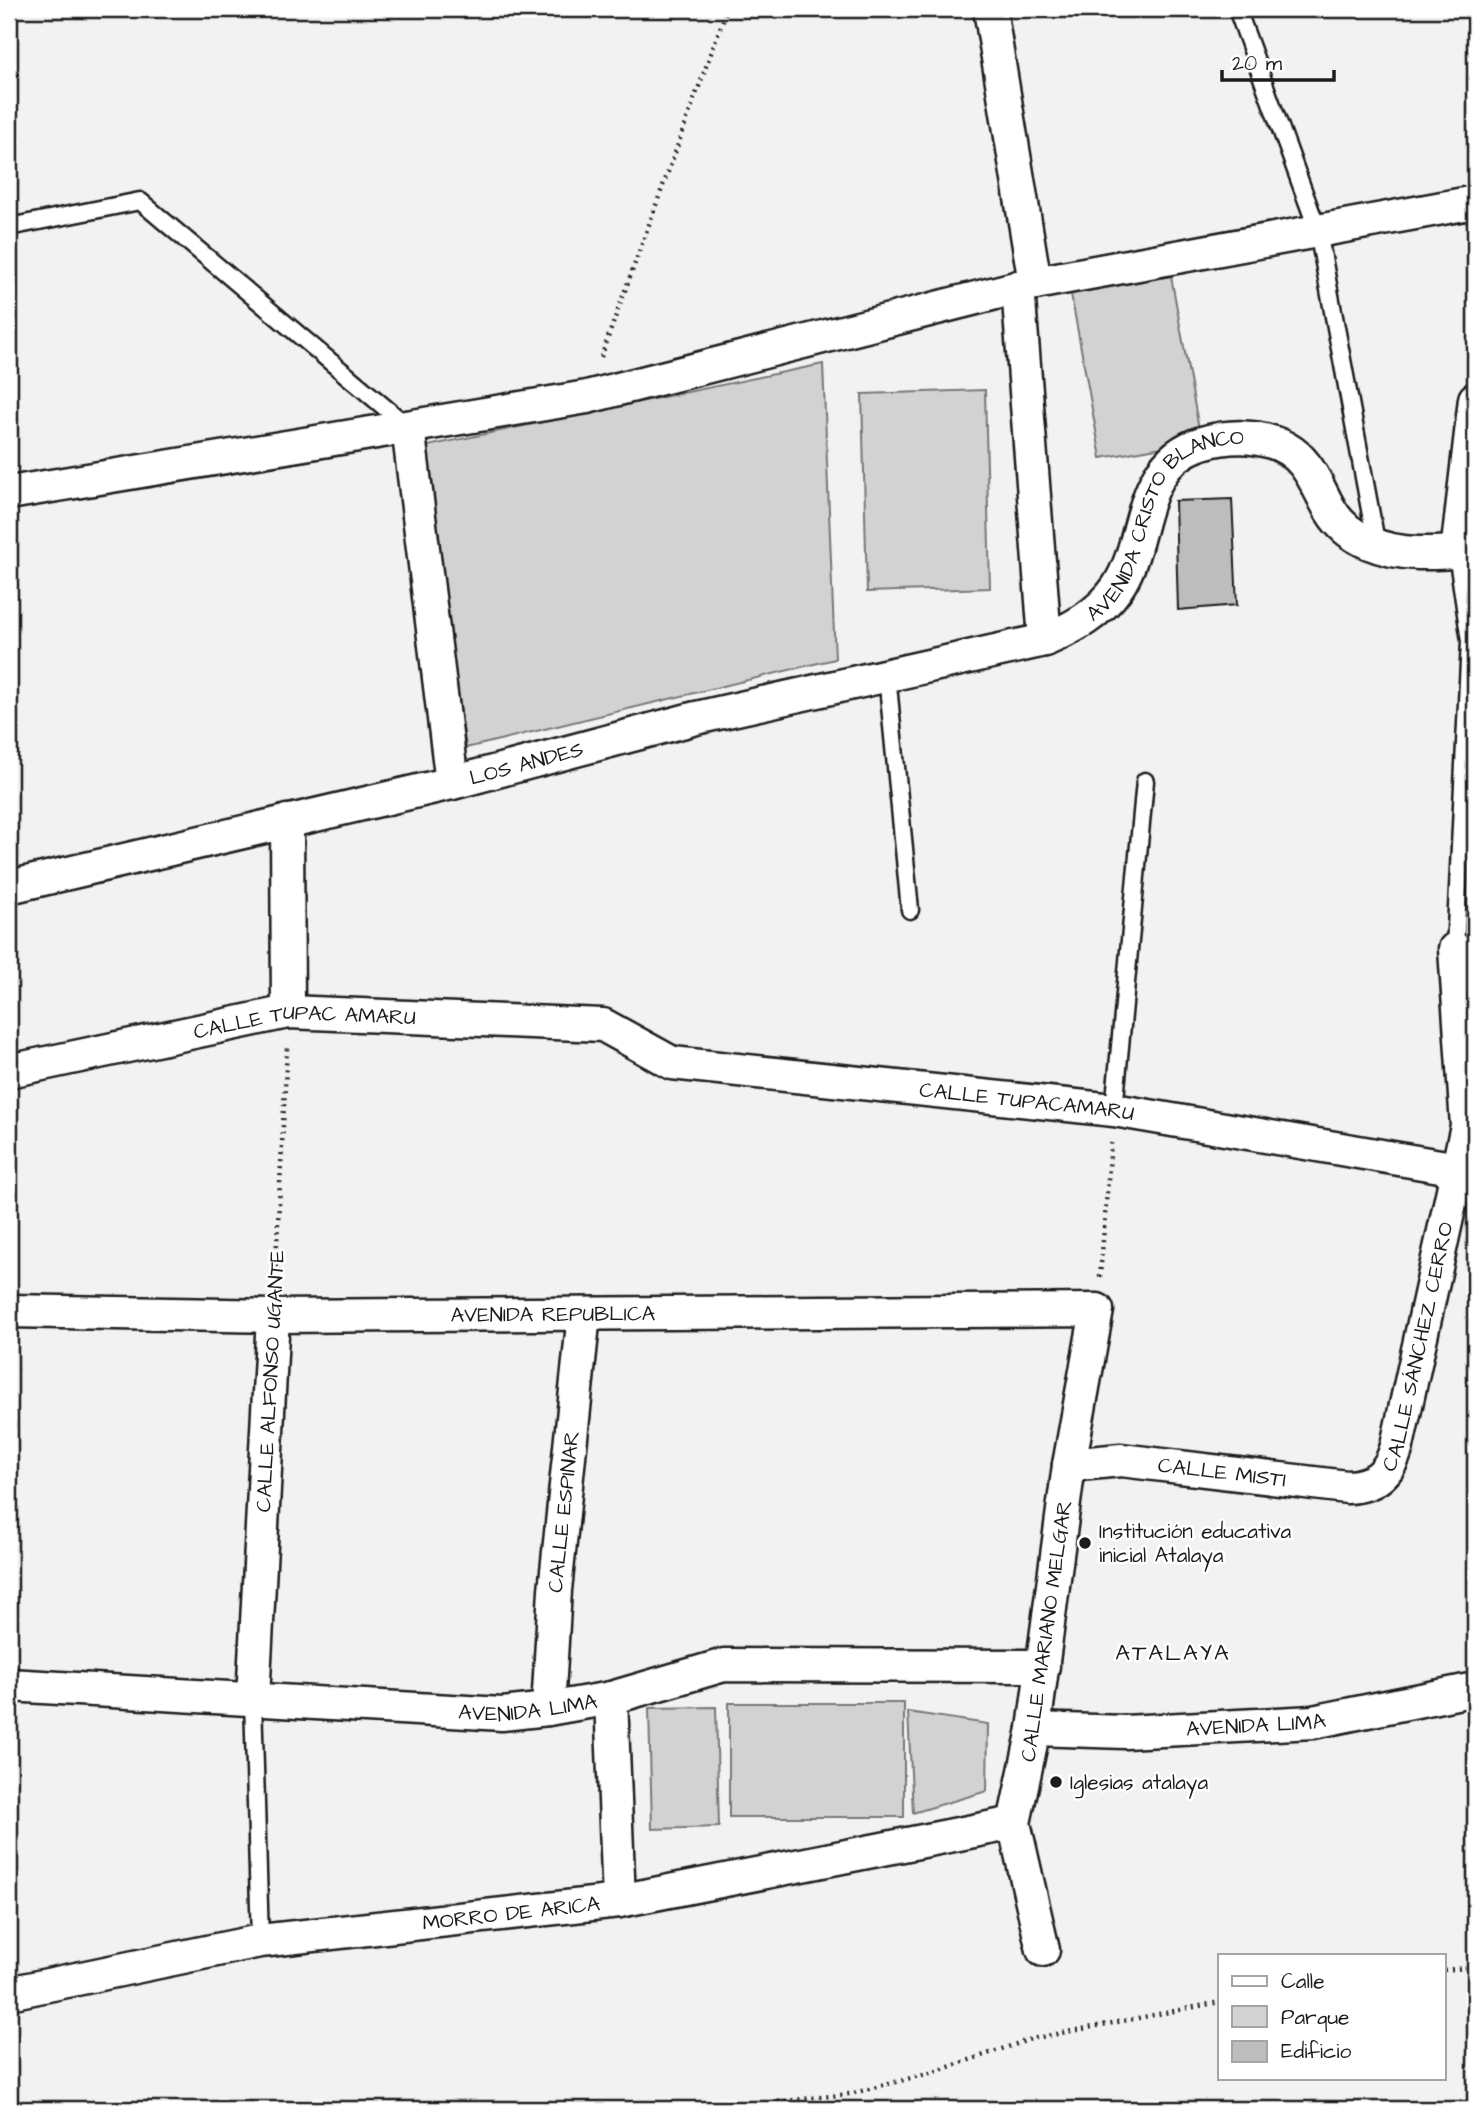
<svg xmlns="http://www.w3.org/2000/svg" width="1484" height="2118" font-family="'Architects Daughter',sans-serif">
<rect width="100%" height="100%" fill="#f2f2f2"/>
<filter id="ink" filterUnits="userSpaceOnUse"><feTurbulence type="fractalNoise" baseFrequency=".0143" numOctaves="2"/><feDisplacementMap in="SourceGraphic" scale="14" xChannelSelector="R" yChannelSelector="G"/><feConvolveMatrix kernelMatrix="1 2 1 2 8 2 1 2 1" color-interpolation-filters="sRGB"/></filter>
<g filter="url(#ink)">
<path fill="#d2d2d2" stroke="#777" stroke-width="2" d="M1171,276l30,164 -100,18 -30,-164z
M823,364l12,295 -369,89 -43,-301z
M985,390l5,198 -123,4 -5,-198z
M729,1703h175v114h-175z
M716,1707l3,120 -67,2 -3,-121z
M908,1712l80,12 -1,67 -74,22z"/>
<path fill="#bdbdbd" stroke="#1c1c1c" stroke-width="2" d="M1232,499l5,106 -59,5 -3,-109z"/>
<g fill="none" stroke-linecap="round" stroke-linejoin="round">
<defs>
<path id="service" d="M1237,9l81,222 59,316
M9,227l131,-26 268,226
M887,675l23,235
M1455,949l15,-308 -13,-88
M1114,1110l31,-329
M253,1699l7,242"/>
<g id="minor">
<path d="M990,9l45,274"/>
<path d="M1018,287l27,353"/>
<path d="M408,427l44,356"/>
<path d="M9,493l578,-96 448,-114 440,-81"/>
<path d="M1457,553l18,-154"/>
<path d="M287,821l1,191"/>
<path id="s1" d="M9,887l443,-104 244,-65 349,-78c28,-12 54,-26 72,-52 32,-46 18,-124 85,-145 33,-10 80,-9 103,22 11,14 17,31 26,46 18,30 54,41 87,42 24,0 35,1 57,-8"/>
<path id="s2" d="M9,1071l279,-59 315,13 69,38 442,47 361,62"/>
<path id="s3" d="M9,1311l264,5 824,-6 -28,155 -35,264 -20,94 29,127"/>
<path id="s4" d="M1069,1465l52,-5 226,27c28,-1 43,-14 50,-41l70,-320 -12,-177"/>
<path id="s5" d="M9,1685l493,29 46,-5 63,-11 113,-33 319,1"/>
<path d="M611,1698l8,203"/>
<path d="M253,1699l20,-383"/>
<path id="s6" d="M548,1709l7,-119 29,-276"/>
<path id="s7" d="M1034,1729l91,3 188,-10 162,-33"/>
<path id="s8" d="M9,1993l251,-52 359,-40 395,-78"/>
</g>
</defs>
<use href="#service" stroke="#1c1c1c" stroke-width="21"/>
<use href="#minor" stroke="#1c1c1c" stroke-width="37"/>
<path stroke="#1c1c1c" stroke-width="4.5" stroke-dasharray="2 5" stroke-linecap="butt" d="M601,357l126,-348
M1100,1277l11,-134
M275,1281l12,-233
M1444,1970l31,-3
M708,2109l142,-15 84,-22 97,-33 189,-37"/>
<use href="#service" stroke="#fff" stroke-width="16"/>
<use href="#minor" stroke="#fff" stroke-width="32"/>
</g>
</g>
<g fill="#1c1c1c" stroke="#fff" stroke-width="2.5">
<circle cx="1085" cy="1543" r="7"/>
<circle cx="1056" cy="1782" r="7"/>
</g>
<g text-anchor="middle" stroke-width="5" stroke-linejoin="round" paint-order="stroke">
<g font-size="21" fill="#1c1c1c" stroke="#fff">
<text dy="7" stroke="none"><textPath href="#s1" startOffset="1244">AVENIDA CRISTO BLANCO</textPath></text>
<text dy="7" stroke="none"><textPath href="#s1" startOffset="532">LOS ANDES</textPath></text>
<text dy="7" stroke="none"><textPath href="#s2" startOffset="301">CALLE TUPAC AMARU</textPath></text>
<text dy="7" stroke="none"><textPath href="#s2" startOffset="1036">CALLE TUPACAMARU</textPath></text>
<text dy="7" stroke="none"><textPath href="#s3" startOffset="544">AVENIDA REPUBLICA</textPath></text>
<text dy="7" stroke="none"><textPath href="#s4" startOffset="452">CALLE SÁNCHEZ CERRO</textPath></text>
<text transform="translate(270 1381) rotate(-87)" y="7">CALLE ALFONSO UGANTE</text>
<text dy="7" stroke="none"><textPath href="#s4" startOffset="154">CALLE MISTI</textPath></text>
<text dy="7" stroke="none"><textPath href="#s6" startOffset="198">CALLE ESPINAR</textPath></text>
<text transform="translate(1046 1631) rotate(-82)" y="7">CALLE MARIANO MELGAR</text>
<text dy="7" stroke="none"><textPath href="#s5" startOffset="520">AVENIDA LIMA</textPath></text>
<text dy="7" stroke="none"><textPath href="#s7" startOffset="222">AVENIDA LIMA</textPath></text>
<text dy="7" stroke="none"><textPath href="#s8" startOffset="509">MORRO DE ARICA</textPath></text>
</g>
<g font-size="21" fill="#1c1c1c" stroke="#fff" text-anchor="start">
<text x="1099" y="1538">Institución educativa<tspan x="1099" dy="24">inicial Atalaya</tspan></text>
<text x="1070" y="1789">Iglesias atalaya</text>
</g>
<g font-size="23" letter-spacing="2" fill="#1c1c1c" stroke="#fff">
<text x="1173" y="1660">ATALAYA</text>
</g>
</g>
<rect width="1484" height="2118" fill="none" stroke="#fff" stroke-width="35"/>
<rect x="18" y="18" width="1449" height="2083" fill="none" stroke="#1c1c1c" stroke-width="2.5" filter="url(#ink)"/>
<rect x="1218" y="1954" width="228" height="126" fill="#ffffff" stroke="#a4a4a4" stroke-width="2"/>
<rect x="1232" y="1976" width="35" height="10" fill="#ffffff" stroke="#a4a4a4" stroke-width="2"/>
<text x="1281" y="1988" font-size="21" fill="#1c1c1c">Calle</text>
<rect x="1232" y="2006" width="35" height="21" fill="#d2d2d2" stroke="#a4a4a4" stroke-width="2"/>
<text x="1281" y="2024" font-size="21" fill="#1c1c1c">Parque</text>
<rect x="1232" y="2041" width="35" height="21" fill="#bdbdbd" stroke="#a4a4a4" stroke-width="2"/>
<text x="1281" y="2058" font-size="21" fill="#1c1c1c">Edificio</text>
<path d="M1222 70v10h112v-10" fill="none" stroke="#1c1c1c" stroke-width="3.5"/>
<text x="1232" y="70" font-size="21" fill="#1c1c1c" stroke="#ffffff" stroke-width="5" paint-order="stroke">20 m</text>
</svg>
